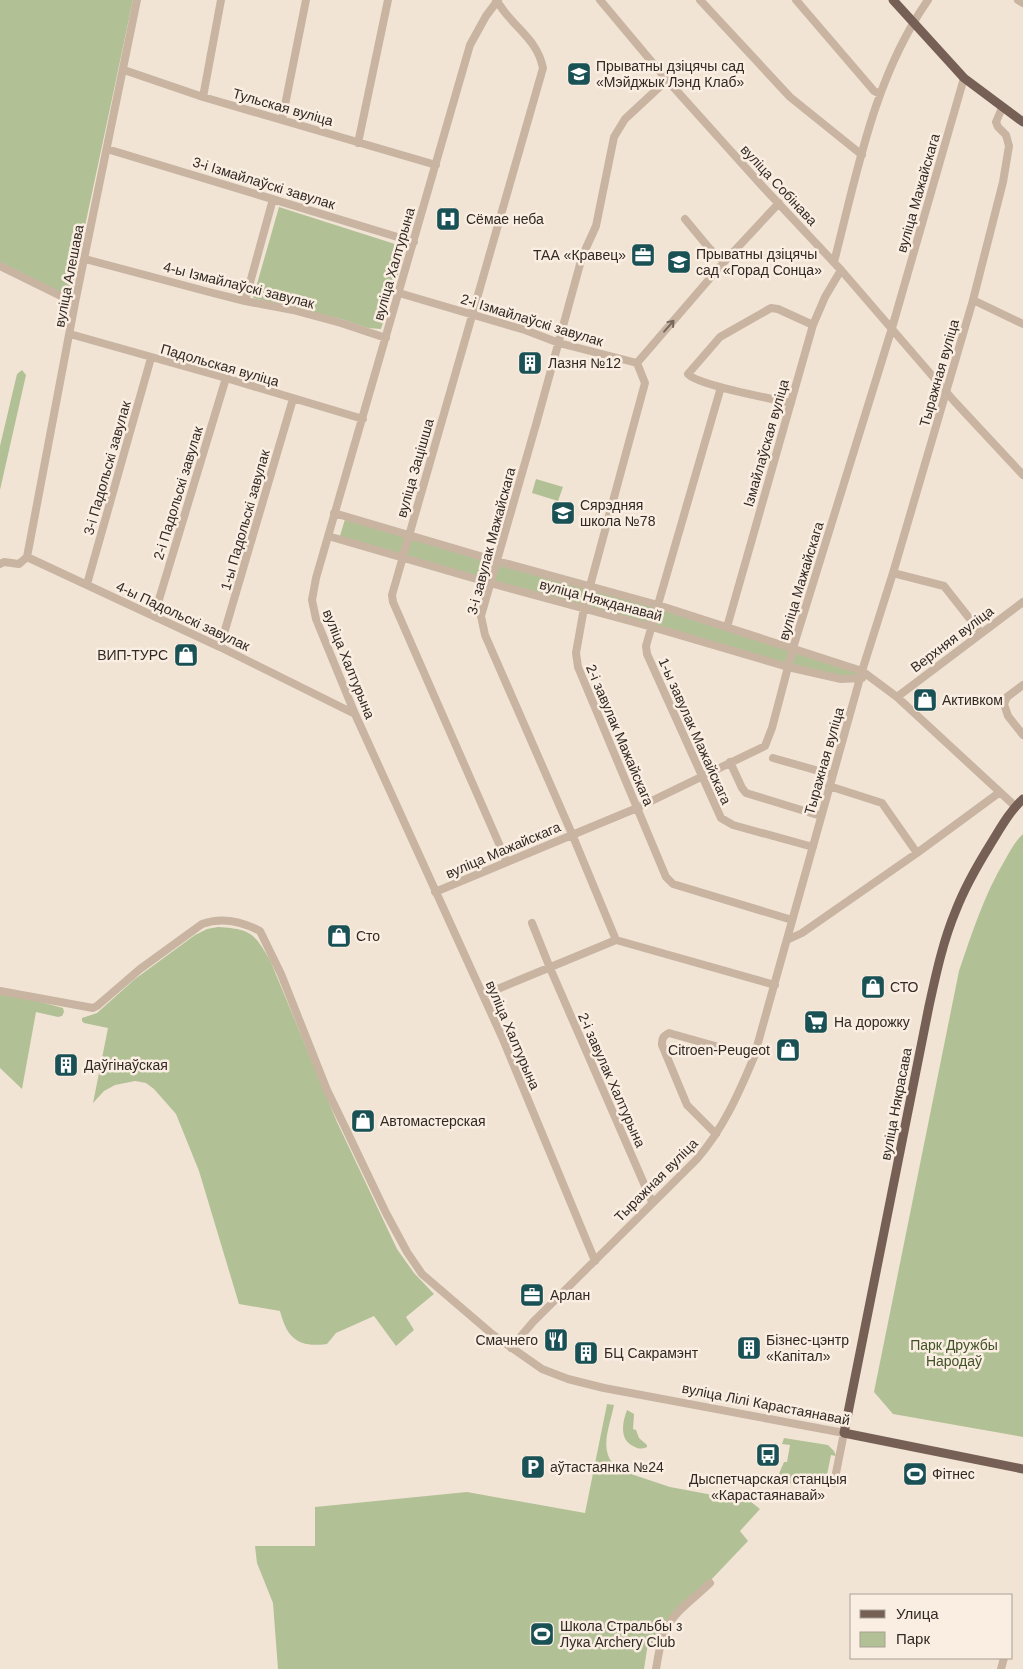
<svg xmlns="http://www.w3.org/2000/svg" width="1023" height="1669" font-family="Helvetica,sans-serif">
<rect width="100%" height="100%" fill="#f1e4d5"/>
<path fill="#b2c096" d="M0,0h133l-62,292 -2,2 -3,1 -66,-33z
M279,207l119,38 7,7 -24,77 -13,-1 -27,-9 -88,-21z
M22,370l4,5 -26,115v-44l17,-72z
M536,479l27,8 -5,14 -26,-8z
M346,516l256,73 257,81 -2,9h-16l-502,-140z
M1023,834v603l-130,-23 -19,-22 85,-421c13,-38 25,-76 46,-111 5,-9 10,-19 18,-26z
M218,927c33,2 36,6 52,33l67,162 60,127 17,24 20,21 -28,23 8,13 -18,16 -22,-30 -38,17 -9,11c-29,4 -40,-6 -47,-33l-41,-7 -40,-133 -23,-57 -22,-25 -8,-6 -11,-2 -20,4 -11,6 -11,12 15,-75 -24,-5 -2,-2v-3l15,-5 38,-34 60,-44 12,-6z
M0,991l63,17 1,4 -2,4 -4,1 -22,-5 -14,77 -22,-21z
M607,1404l7,1c-5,25 -18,50 8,66l48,16 48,9 23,-2 19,15 -20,22 8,10 -39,41 -27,25 -22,37 -12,-1 -4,26h-366l-5,-66 -16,-40 -2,-17h60v-39l152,-15 118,21z
M627,1410l7,4 -1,15 3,1 3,8 8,7v2c-5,2 -8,2 -12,0 -16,-6 -13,-24 -8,-37z
M784,1438l44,7 6,6 2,5 -5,-1 -5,25 5,1 -13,3 -43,-1 9,-21h3l3,-17 -8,-1z"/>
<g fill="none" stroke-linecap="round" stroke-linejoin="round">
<path stroke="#c9b4a2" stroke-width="8" d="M496,0c4,5 7,11 12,16 15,18 30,28 35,52l-151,527 1,7 114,260
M498,0l-12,16 -16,29 -154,533 -4,22 4,19 39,95 147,323 93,224
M600,0l67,80 97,108 77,82 113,131 69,74
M700,0l90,97 72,58
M796,0l78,91 6,3
M1018,0l5,3
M124,70l79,27 233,68
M203,97l18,-97
M282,120l24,-120
M358,143l30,-143
M107,149l307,93
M685,219l24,29 15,14
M85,259l124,33 36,9 48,9 48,13 45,15
M834,262c23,-89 40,-185 94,-262
M0,266l75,37
M399,293l126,37 34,13 78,20 8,20 -61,225 -8,45 2,14 88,210 7,7 119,36
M973,300l50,24
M245,301l28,-102
M70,334l156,44 137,41
M637,363l87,-101 55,-59
M721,387l-75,259 1,8 74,164 12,7 80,22
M791,403c-18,-4 -94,-18 -103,-29l32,-37 51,-29 7,1 35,16
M334,513l163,48 161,44 204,66 35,26 118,109
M328,536l162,47 162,44 136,40 53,12 21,-1
M27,557l193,90 135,67
M0,564l4,-2 15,2 8,-7 48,-254 62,-303
M893,573l51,13 37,47
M87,584l64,-226
M154,616l72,-238
M727,627l86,-302 12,-28 16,-27
M220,647l73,-248
M1023,685l-16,12 -3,7 4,12 15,19
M897,697l126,-95
M773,758l60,17
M730,762l12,26 4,5 75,23
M829,786l53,17 35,50
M435,892l202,-84 128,-62 7,-18 21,-80 99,-320 72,-250
M532,923l18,45 102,234
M616,940l-44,-106 -87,-199 -4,-19 56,-195 45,-164 14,-31 18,-89 11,-18 42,-39
M616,940l159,45
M787,940l15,-7 115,-80 83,-61
M0,991l93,17 4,-2 43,-37 62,-45c19,-7 39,-3 58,7l21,43 46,116 16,33 43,90 21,39 15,22 70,60 50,35 26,10 36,9 240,45 -10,50
M483,995l133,-55
M716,1134l-29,-29 -25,-60c0,-7 1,-9 7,-12l85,24
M511,1348l22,-26 164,-163c26,-30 42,-66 57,-102l108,-386 31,-98 80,-273 30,-118 6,-36 -3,-11 -8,-8 -2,-5 6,-14
M656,1669c2,-13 4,-26 9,-38 9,-20 30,-33 45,-48
M1001,1669l3,-11"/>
<path stroke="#766055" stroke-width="9" d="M893,0l71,78 59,44
M1023,799c-14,13 -23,30 -33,46 -13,21 -25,42 -34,65 -13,31 -20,64 -27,96l-85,427 179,36"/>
</g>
<defs><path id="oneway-shaft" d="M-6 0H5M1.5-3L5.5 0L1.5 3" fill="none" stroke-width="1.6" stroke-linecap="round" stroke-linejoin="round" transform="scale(1.25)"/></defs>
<use stroke="#76685d" href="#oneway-shaft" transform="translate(669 326) rotate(-49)"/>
<defs>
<symbol id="school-square" viewBox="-11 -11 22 22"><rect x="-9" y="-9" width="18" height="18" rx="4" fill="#195155" stroke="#f9eee1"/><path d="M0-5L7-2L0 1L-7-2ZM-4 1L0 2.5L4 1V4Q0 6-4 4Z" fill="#fff"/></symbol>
<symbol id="hospital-square" viewBox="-11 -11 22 22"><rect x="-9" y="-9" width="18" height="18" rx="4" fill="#195155" stroke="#f9eee1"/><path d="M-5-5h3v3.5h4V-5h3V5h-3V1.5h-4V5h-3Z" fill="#fff"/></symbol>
<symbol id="office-square" viewBox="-11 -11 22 22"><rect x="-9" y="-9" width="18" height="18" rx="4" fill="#195155" stroke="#f9eee1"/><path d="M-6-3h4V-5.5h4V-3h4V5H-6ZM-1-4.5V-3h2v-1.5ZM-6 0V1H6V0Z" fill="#fff"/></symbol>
<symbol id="building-square" viewBox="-11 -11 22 22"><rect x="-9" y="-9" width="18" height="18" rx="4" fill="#195155" stroke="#f9eee1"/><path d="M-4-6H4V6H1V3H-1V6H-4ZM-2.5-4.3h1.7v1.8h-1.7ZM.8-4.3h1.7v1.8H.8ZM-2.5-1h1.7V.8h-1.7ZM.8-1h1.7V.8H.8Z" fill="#fff"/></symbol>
<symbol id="shop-square" viewBox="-11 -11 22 22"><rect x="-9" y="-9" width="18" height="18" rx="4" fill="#195155" stroke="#f9eee1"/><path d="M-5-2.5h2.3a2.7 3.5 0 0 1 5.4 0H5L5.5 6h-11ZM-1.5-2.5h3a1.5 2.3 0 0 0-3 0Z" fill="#fff"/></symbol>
<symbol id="supermarket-square" viewBox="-11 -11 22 22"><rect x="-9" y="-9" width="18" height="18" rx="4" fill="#195155" stroke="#f9eee1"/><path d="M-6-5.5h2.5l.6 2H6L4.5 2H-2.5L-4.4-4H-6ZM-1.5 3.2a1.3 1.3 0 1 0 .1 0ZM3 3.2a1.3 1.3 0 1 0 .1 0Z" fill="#fff"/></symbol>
<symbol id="restaurant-square" viewBox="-11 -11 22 22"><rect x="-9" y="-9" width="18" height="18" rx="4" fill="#195155" stroke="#f9eee1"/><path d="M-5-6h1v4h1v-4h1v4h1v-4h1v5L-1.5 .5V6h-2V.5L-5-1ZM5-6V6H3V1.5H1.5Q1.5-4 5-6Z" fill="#fff"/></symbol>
<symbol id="bus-square" viewBox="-11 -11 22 22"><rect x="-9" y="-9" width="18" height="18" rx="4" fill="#195155" stroke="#f9eee1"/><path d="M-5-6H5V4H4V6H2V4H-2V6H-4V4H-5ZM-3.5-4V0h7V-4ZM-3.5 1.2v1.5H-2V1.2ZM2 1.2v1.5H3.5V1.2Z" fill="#fff"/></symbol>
<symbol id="parking-square" viewBox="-11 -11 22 22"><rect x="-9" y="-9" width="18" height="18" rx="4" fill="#195155" stroke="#f9eee1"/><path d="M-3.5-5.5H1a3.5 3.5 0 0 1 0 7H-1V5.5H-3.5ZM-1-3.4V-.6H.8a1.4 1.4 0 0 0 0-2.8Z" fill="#fff"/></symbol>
<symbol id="stadium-square" viewBox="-11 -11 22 22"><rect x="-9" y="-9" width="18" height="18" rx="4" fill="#195155" stroke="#f9eee1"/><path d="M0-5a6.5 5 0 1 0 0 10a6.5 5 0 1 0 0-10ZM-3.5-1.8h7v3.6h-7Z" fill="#fff"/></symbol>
</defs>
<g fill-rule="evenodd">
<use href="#school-square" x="565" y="60" width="28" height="28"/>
<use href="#hospital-square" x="434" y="205" width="28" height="28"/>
<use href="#office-square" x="629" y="241" width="28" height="28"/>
<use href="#school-square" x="665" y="248" width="28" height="28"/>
<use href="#building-square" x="516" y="349" width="28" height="28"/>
<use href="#school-square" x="549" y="499" width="28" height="28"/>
<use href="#shop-square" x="172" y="641" width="28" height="28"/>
<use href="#shop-square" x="911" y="686" width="28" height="28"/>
<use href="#shop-square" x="325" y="922" width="28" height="28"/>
<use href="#shop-square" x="859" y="973" width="28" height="28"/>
<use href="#supermarket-square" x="802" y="1008" width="28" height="28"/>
<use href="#shop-square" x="774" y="1036" width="28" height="28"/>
<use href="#building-square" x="52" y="1051" width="28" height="28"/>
<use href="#shop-square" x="349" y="1107" width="28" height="28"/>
<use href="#office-square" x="518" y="1281" width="28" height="28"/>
<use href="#restaurant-square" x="542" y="1326" width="28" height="28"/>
<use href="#building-square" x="735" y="1334" width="28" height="28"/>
<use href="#building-square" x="572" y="1339" width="28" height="28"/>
<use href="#bus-square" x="754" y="1441" width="28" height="28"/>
<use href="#parking-square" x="519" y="1453" width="28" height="28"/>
<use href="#stadium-square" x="901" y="1460" width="28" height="28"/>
<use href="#stadium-square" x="528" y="1620" width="28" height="28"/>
</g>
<g text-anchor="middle" stroke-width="5" stroke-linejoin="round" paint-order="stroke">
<g font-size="14" fill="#332924" stroke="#f9eee1" text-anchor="start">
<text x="596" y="71">Прыватны дзіцячы сад<tspan x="596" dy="16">«Мэйджык Лэнд Клаб»</tspan></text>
<text x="466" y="224">Сёмае неба</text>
<text x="696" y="259">Прыватны дзіцячы<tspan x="696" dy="16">сад «Горад Сонца»</tspan></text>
<text x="626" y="260" text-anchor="end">ТАА «Кравец»</text>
<text x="548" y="368">Лазня №12</text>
<text x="580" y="510">Сярэдняя<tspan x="580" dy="16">школа №78</tspan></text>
<text x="168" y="660" text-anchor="end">ВИП-ТУРС</text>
<text x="942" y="705">Активком</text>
<text x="356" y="941">Сто</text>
<text x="890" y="992">СТО</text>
<text x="834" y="1027">На дорожку</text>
<text x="770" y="1055" text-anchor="end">Citroen-Peugeot</text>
<text x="84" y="1070">Даўгінаўская</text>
<text x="380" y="1126">Автомастерская</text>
<text x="550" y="1300">Арлан</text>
<text x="538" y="1345" text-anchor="end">Смачнего</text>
<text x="766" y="1345">Бізнес-цэнтр<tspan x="766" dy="16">«Капітал»</tspan></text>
<text x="604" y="1358">БЦ Сакрамэнт</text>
<text x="550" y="1472">аўтастаянка №24</text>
<text x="932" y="1479">Фітнес</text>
<text x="768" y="1484" text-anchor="middle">Дыспетчарская станцыя<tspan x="768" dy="16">«Карастаянавай»</tspan></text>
<text x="560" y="1631">Школа Стральбы з<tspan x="560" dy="16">Лука Archery Club</tspan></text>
</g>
<g font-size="14" fill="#332924" stroke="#f9eee1">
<text transform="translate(283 107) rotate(16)" y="5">Тульская вуліца</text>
<text transform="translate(264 183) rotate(17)" y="5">3-і Ізмайлаўскі завулак</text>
<text transform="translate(779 185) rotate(47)" y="5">вуліца Собінава</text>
<text transform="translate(918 193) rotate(-74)" y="5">вуліца Мажайскага</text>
<text transform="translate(394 264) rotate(-74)" y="5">вуліца Халтурына</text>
<text transform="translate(69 276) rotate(-79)" y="5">вуліца Алешава</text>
<text transform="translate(239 285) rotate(14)" y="5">4-ы Ізмайлаўскі завулак</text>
<text transform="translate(532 320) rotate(17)" y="5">2-і Ізмайлаўскі завулак</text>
<text transform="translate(220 365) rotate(16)" y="5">Падольская вуліца</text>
<text transform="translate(939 373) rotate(-74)" y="5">Тыражная вуліца</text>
<text transform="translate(766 443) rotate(-74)" y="5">Ізмайлаўская вуліца</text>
<text transform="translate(107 468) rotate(-74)" y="5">3-і Падольскі завулак</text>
<text transform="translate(415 468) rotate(-74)" y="5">вуліца Зацішша</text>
<text transform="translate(178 493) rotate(-73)" y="5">2-і Падольскі завулак</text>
<text transform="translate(245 520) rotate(-74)" y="5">1-ы Падольскі завулак</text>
<text transform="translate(491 541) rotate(-75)" y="5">3-і завулак Мажайскага</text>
<text transform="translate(801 581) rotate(-73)" y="5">вуліца Мажайскага</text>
<text transform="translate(601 600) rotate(15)" y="5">вуліца Няжданавай</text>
<text transform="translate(183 616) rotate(25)" y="5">4-ы Падольскі завулак</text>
<text transform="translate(952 639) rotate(-37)" y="5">Верхняя вуліца</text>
<text transform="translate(349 664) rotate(68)" y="5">вуліца Халтурына</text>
<text transform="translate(695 731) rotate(66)" y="5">1-ы завулак Мажайскага</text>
<text transform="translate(620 735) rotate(67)" y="5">2-і завулак Мажайскага</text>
<text transform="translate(824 761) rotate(-74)" y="5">Тыражная вуліца</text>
<text transform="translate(503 850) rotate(-23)" y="5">вуліца Мажайскага</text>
<text transform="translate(513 1035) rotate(67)" y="5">вуліца Халтурына</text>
<text transform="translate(612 1080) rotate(66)" y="5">2-і завулак Халтурына</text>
<text transform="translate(896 1104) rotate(-79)" y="5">вуліца Някрасава</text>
<text transform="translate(656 1180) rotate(-45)" y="5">Тыражная вуліца</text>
<text transform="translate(766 1404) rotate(11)" y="5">вуліца Лілі Карастаянавай</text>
</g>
<g font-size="14" fill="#425228" stroke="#f9eee1">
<text x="954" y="1350">Парк Дружбы<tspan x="954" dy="16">Народаў</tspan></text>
</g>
</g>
<rect x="850" y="1594" width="162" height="65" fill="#f9eee1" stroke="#aa9f95"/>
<rect x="860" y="1610" width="25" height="8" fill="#766055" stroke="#aa9f95"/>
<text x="896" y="1619" font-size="15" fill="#332924">Улица</text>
<rect x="860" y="1632" width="25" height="15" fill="#b2c096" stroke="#aa9f95"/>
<text x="896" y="1644" font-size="15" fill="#332924">Парк</text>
</svg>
